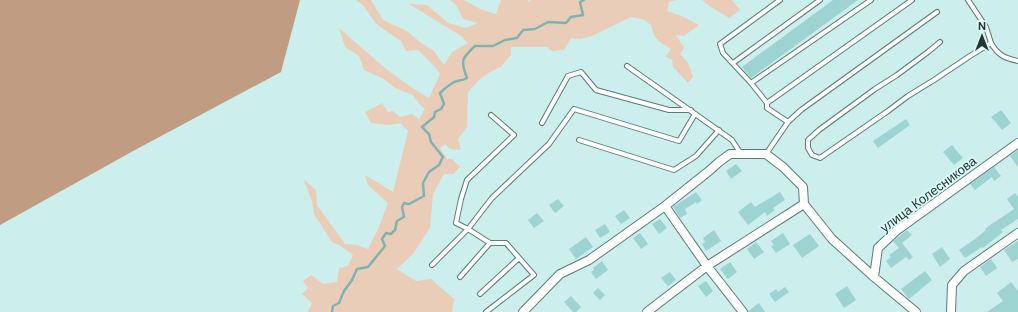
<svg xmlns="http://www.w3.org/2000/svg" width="1018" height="312" font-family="'DM Sans',sans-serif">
<rect width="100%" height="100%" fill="#cceeed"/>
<path fill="#eacdb8" d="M356,0h15l12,20 24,11 14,12 13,8 10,14 8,-13 16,-9 -7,-7 -52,-32 18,1 21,18 18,5 12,-5 -15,-4 -7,-14 -6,-5h14l16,9 16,5 5,-14h27v2l3,-2h146l-8,2 -2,9 17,6 15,8 -15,11 -8,-1 8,13 -4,6 8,9 5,14 -5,6 -15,-16 -1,-8 -7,-2 6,-8c-12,-7 -17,-10 -20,-24l-8,-6 -12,-2 -27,13 -12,6 -12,3 -9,-1 -7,12 -12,1 -5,-4h-36v8l-10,12 -11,5 -10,7 -12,13 -1,35 -9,12 3,11 -11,-1 -5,-5 -5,4 7,11h5l8,8 -5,5 -1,2h-10l-11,20 -3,34 -17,26 -16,15 19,12 15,-2 23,20 -2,13h-144l4,-9 -10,-9 6,-6 -5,-7 8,-6 12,9 14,-2 2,-14 9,-2 5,-11 -14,-10 -7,-3 -18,-28 -2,-13 -4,-10 -4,-11 12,10 1,15 28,39 12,1 11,4 10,-20 10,-26 -20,-18 -3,-10 28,17 15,-61 -8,-8 -10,2 -19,-2 -6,-11 17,-9 6,9 5,-1 7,6 12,-3 7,5 6,-10 -5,-4 -7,-10 -16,-6 -15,-11 -18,-8 -5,-14 -14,-9 -6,-19 47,41 28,20 15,9 11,-24 -5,-7 -17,-17 -12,1 -5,-10 -24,-16 -14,-20z
M702,0h30l8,10 -11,8 -18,-11z"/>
<path fill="#c09d82" d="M0,0h300l-19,72 -146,78 -135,75z"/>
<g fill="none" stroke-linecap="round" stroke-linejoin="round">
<path stroke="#7eb3b2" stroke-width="2.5" d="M332,312l1,-6 6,-3 5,-12 8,-11 5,-11 11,-2 17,-21 -3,-7 4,-6 5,1 4,-4 2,-9 7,-4 -2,-10 2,-4 5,1 15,-8 -1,-13 6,-11 10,-7 4,-8 -12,-15 -2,-8 -7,-7 12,-10 1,-5 6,-3 3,-5 -4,-11c4,-4 9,-8 14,-11 5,-2 8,-1 13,-4 -7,-18 -5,-20 8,-32h18l12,-6 12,-2 6,-8 12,-1 13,-7 18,1 5,-6 12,-2 -3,-13 4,-2"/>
</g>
<path fill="#9dd4d2" d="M833,0h25l-107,78 -6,-7 -3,-4z
M1001,110l10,13 -9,7 -11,-13z
M906,119l4,6 -32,23 -5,-7z
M952,145l11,13 -9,7 -11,-13z
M1018,150v17l-8,-11z
M736,164l6,7 -11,8 -5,-8z
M994,167l7,9 -7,5 -2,-4 -17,13 -5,-6z
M696,192l6,8 -5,4 -1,-2 -11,7 2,5 -7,4 -7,-11z
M780,192l5,8 -12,8 2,2 -8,6 -2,-4 -17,13 -10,-13 13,-10 4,5z
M1015,193l3,4v22l-17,11 2,2 -20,16 -1,-1 -17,11 -6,-8 16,-11 11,-9 -1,-1 9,-7h1l19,-13 -7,-10z
M558,199l6,7 -9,7 -6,-8z
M624,210l6,8 -9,6 -6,-8z
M537,213l7,8 -10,7 -6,-8z
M660,219l7,9 -8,6 -7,-10z
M605,224l5,8 -10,6 -5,-8z
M714,230l7,11 -15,10 -4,-7 3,-2 -2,-4z
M907,230l5,5 -10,8 11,14 -4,3 -3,-3 -15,11 -5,-7 5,-4 -2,-2 10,-7 -6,-7z
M640,233l8,11 -7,5 -8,-11z
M783,233l7,11 -14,9 -5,-7 3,-1 -3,-4z
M810,234l9,12 -17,12 -9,-13z
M586,237l7,10 -17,12 -7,-10z
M1018,241v18l-6,3 -8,-12z
M756,242l8,10 -10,7 -7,-10z
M942,247l8,12 -10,8 -8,-13z
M991,259l6,9 -11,8 -6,-9z
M602,261l6,9 -12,9 -5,-7 3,-2 -1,-2z
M730,262l7,10 -9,7 -8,-10z
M925,271l7,9 -23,19 -8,-10z
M670,272l6,8 -8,6 -7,-8z
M706,281l7,10 -7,6 -8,-11z
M1011,282l7,9v21h-31l16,-11 -6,-8z
M847,286l9,14 -12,8 -9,-14z
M785,287l4,5 -14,10 -6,-8 7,-5 2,3z
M598,288l7,7 -5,5 -7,-7z
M571,296l10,11 -5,5h-3l-9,-10z
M759,303l6,9h-17v-1z"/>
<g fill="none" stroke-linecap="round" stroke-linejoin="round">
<defs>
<path id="lane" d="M968,0l18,27 5,16
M940,42l-12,10 -31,23 -22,14 -56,41 -11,10v8l4,7 8,3 68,-47 20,-15 26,-16 36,-24 21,-13c7,12 13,15 27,18
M733,63l87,-63
M627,66l105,74 9,14
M751,83l-28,-30 -3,-9 60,-44
M767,103l145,-103
M491,115l23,20 -47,45 -6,19 -5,24 12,6 24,-31 57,-54 25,-35 105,32 16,-27
M788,122l-21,-14v-5l-16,-20 120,-83
M542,123l26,-47 13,-4 15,18 73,20h22
M579,140l95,30 22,-14 23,-26
M766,154l22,-32 13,-12 136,-98
M432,265l36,-36 22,14h16l28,32 -48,37
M460,277l30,-34
M480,294l39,-36"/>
<path id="street" d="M665,206l42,60 36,46
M874,277l4,-29 18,-17 122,-88
M523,312l37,-38 29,-14 76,-54 44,-35 10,-9 11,-8h36l17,13 20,20 1,17 28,35 42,38 42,35
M647,312l60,-46 97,-62
M951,312l1,-27 12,-14 54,-38"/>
</defs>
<use href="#lane" stroke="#5b7a79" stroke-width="6"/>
<use href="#street" stroke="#5b7a79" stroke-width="10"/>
<use href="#lane" stroke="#fff" stroke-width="4"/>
<use href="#street" stroke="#fff" stroke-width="8"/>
</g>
<g text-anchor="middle" stroke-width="3.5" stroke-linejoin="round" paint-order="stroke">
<g font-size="13" fill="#283535" stroke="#dafbfa">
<text transform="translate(928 194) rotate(-37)" y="5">улица Колесникова</text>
</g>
</g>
<g transform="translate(982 36)" stroke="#dafbfa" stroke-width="3" paint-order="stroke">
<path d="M0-3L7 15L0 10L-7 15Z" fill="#283535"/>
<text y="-6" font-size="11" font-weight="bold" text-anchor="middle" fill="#283535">N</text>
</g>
</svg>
